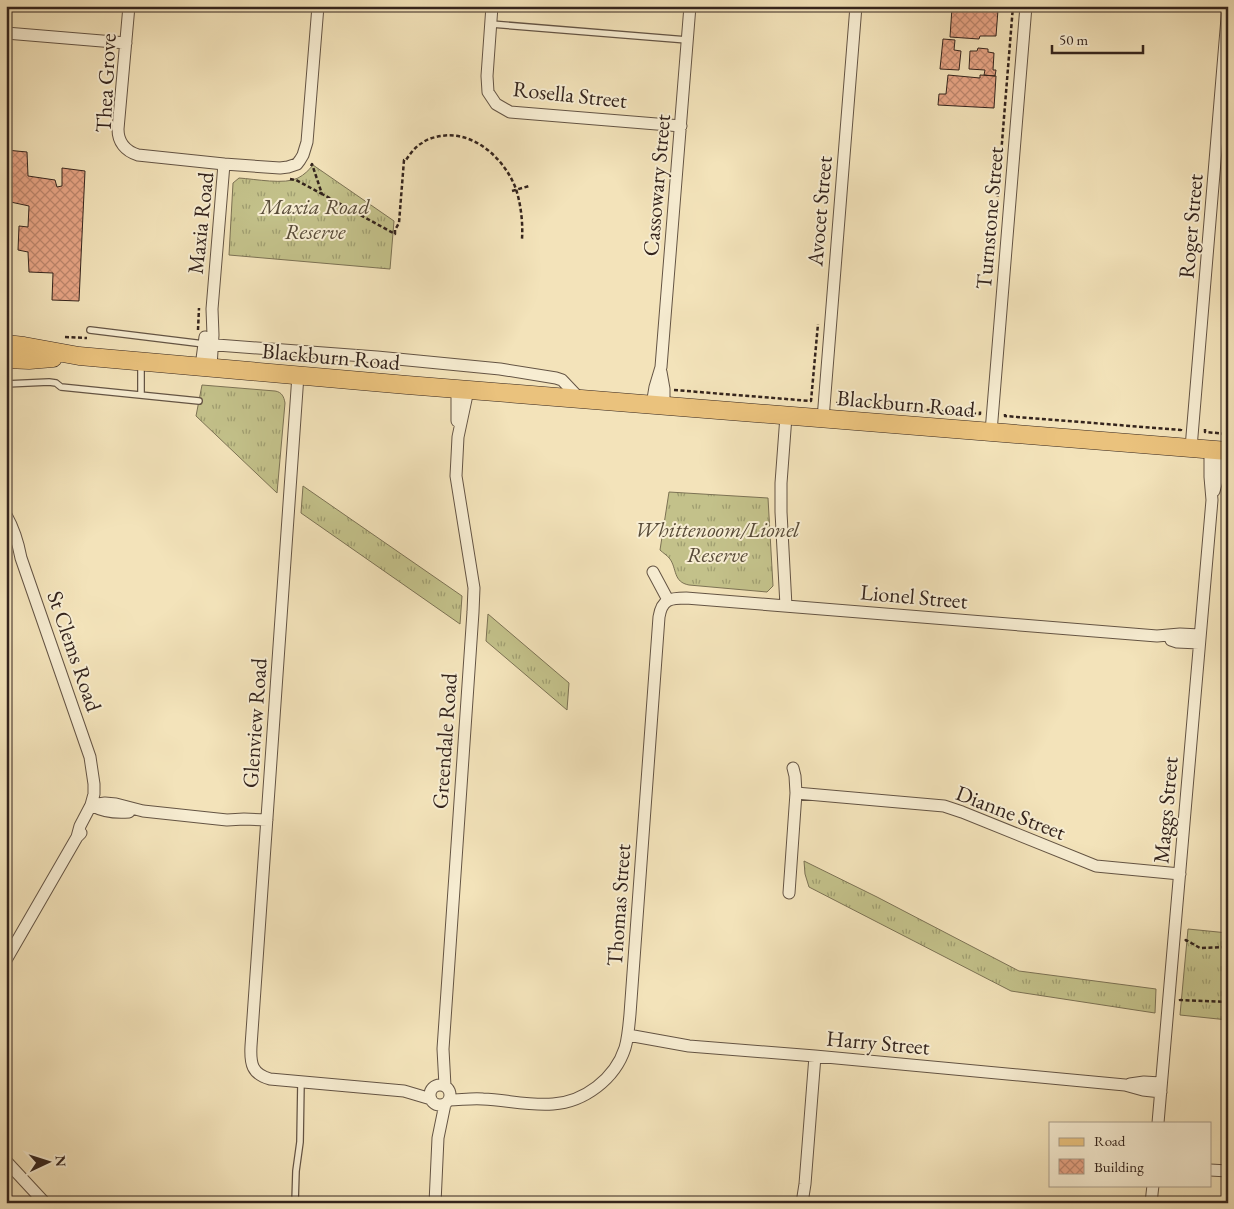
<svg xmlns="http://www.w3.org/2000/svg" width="1234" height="1209" font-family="'EB Garamond',serif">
<defs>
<pattern id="grass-tufts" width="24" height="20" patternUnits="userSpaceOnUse" patternTransform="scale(1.25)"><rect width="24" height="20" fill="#c3c18a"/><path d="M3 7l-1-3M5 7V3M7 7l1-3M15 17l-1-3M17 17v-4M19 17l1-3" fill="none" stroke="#9f9d70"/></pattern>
<pattern id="building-cross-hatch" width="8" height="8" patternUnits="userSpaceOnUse" patternTransform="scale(1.25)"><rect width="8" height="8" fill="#e8a586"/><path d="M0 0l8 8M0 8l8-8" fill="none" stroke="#bd866d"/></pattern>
</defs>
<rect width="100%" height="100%" fill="#f3e3ba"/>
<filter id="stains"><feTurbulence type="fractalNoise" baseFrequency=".004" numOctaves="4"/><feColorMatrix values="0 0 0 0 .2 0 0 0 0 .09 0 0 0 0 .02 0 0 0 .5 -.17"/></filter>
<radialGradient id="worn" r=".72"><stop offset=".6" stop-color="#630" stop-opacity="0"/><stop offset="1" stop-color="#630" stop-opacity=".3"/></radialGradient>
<path fill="url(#grass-tufts)" stroke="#7c7254" d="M313,165l81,56 -4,48 -161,-14 4,-72 6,-5c16,1 46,7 59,0 6,-3 11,-8 15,-13z
M202,385l73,6c7,1 9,6 10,12l-8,90 -81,-77z
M303,486l159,110 -2,28 -159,-111z
M669,492l99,6 5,88 -6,6 -78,-7c-16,-3 -12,-16 -19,-26 -3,-4 -7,-6 -10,-9z
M488,614l81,69 -2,27 -81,-69z
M804,861l73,36 142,74 137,18 -1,24 -144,-22 -202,-104 -4,-13z
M1188,929l40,4v87l-48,-5z"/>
<path fill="url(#building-cross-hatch)" stroke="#34241d" d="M952,8l31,3v-3l15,2 -2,26h-16l-1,3 -29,-2z
M943,39l12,1 -1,10 7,1 -2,19 -19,-1z
M978,48l10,1v3l6,1 -1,17h3l-1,6 -11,-1 1,-5 -16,-1 1,-18h7z
M948,75l32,3v-3l16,1 -2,32 -56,-3 1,-11h7z
M6,150l21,2 1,24 27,4 2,7 5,-1v-18l23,3 -6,130 -27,-1 1,-27 -24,-1 -1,-20 -10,-2 1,-24 9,1 1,-21 -23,-5z"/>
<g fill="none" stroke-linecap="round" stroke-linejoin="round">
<defs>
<path id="service" d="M491,24l196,16
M90,330l114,14
M141,364v30
M6,384l43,-2 7,1 5,4 138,14
M295,1203l1,-32 4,-29 1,-60"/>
<path id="minor" d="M129,6l-11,123c0,13 7,22 20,26l86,9
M492,6l-5,70 1,16 8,12 14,8 171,14
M6,33l120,10
M204,344l173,13 123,12 56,9 6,2 18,19
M201,366l4,-29
M211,367l2,-32 -1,-26 12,-145 56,4 8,-1 9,-3 3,-4 3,-5 4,-13 11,-136
M661,372l3,17v17
M298,375l-47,671c-1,18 1,28 19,33l134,12 27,8
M457,389v32
M652,405l3,-18 6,-20 29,-361
M786,416l-5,67v29l5,94
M823,419l33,-413
M991,432l35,-426
M1191,448l37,-442
M1214,491l4,-14 3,-27
M6,515c8,14 12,27 15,43l69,199 4,27v10l-3,11 -11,21 -3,11
M653,572l15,28
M1171,640l6,2 22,1
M796,793l148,13 18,6 134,54 84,8
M91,805l14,-2 11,1 27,7 84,9 17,-1 23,1
M93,806c11,6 24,7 36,6
M789,893l7,-100 -1,-17 -2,-8
M6,960l71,-123 4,-4
M628,1035l61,11 126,10 310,29 18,5 18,2
M1130,1084l14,-2 17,1
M430 1095a10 10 0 1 1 20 0a10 10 0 1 1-20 0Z
M445,1086l-2,-37 30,-437 1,-24 -18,-112 2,-39 10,-47
M449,1100c11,0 23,-2 34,-1 23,1 47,7 70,5 31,-2 62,-25 72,-56 3,-10 4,-23 5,-34l29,-397c3,-18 11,-19 27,-19l471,38 23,-2 20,1
M1158,1123l54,-623 -2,-23v-28
M6,1161l39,42
M1210,1170l18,1
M435,1203l3,-65 7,-34
M802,1203l3,-19 10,-128
M1151,1203l2,-18"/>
<path id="primary" d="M6,344l18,2 55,10 328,29 821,66
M6,359l23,1 24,-2"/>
</defs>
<use href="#service" stroke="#645444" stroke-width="8"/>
<use href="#minor" stroke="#645444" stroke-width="13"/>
<use href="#primary" stroke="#34241d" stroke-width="19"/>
<path stroke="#34241d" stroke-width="2.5" stroke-dasharray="4 2.5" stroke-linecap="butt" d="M311,166l1,-2 10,30 73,40v-4l4,-7 5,-63h2c4,-6 9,-13 16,-17 4,-3 9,-5 14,-6 35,-9 68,20 80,52 5,16 7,34 6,50
M290,179l6,1 26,14
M512,191l17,-5
M995,229l18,-223
M198,330l1,-22
M65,337l22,1
M674,390l137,11 7,-77
M836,403l144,11v-3
M1005,414v2l176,14v-1
M1205,429v3l23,2
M1185,941l1,-1 14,8 28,-1
M1180,999v1l48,2"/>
<use href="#service" stroke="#f7edd2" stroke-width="5.5"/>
<use href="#minor" stroke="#f7edd2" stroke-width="11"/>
<use href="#primary" stroke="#eac27d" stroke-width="18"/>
</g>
<g text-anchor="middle" stroke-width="4" stroke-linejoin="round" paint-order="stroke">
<g font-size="22" fill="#34241d" stroke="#f7edd2">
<text transform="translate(105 83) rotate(-87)" y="8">Thea Grove</text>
<text transform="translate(570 94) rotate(6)" y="8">Rosella Street</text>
<text transform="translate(656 185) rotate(-85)" y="8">Cassowary Street</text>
<text transform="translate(819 211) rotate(-85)" y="8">Avocet Street</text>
<text transform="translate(989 218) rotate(-85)" y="8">Turnstone Street</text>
<text transform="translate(200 223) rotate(-84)" y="8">Maxia Road</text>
<text transform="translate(1190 226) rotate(-85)" y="8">Roger Street</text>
<text transform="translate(331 356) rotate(5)" y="8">Blackburn Road</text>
<text transform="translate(906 403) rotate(5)" y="8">Blackburn Road</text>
<text transform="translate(914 596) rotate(5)" y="8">Lionel Street</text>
<text transform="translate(75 651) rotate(71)" y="8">St Clems Road</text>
<text transform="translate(254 723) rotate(-86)" y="8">Glenview Road</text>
<text transform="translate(444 741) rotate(-86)" y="8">Greendale Road</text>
<text transform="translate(1165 810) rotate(-85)" y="8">Maggs Street</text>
<text transform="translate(1011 812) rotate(21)" y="8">Dianne Street</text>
<text transform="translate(618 905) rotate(-86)" y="8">Thomas Street</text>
<text transform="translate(878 1042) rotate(5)" y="8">Harry Street</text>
</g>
<g font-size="22" font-style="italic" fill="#584b38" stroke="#f7edd2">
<text x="315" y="214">Maxia Road<tspan x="315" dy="25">Reserve</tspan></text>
<text x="717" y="537">Whittenoom/Lionel<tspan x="717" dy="25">Reserve</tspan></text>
</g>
</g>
<rect width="1234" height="1209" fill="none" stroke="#f3e3ba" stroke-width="25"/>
<rect x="8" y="8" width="1219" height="1194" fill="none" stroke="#34241d" stroke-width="2.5"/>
<rect x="12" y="12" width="1209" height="1184" fill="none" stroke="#34241d"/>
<rect x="1049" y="1122" width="162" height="65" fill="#f7edd2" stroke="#a99d8a"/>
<rect x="1059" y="1138" width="25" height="8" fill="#eac27d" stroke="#a99d8a"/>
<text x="1094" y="1146" font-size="15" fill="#34241d">Road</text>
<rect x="1059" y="1159" width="25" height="15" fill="url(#building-cross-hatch)" stroke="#a99d8a"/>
<text x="1094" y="1172" font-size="15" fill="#34241d">Building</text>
<g transform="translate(48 1162) rotate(86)" stroke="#f7edd2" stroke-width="4" paint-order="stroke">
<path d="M0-4L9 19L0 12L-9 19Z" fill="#34241d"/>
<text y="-8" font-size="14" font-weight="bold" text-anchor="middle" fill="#34241d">N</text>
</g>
<path d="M1052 45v8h91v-8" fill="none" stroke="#34241d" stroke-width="2.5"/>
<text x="1059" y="45" font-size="15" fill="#34241d" stroke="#f7edd2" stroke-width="4" paint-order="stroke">50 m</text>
<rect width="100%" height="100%" filter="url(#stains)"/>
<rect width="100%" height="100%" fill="url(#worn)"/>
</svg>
